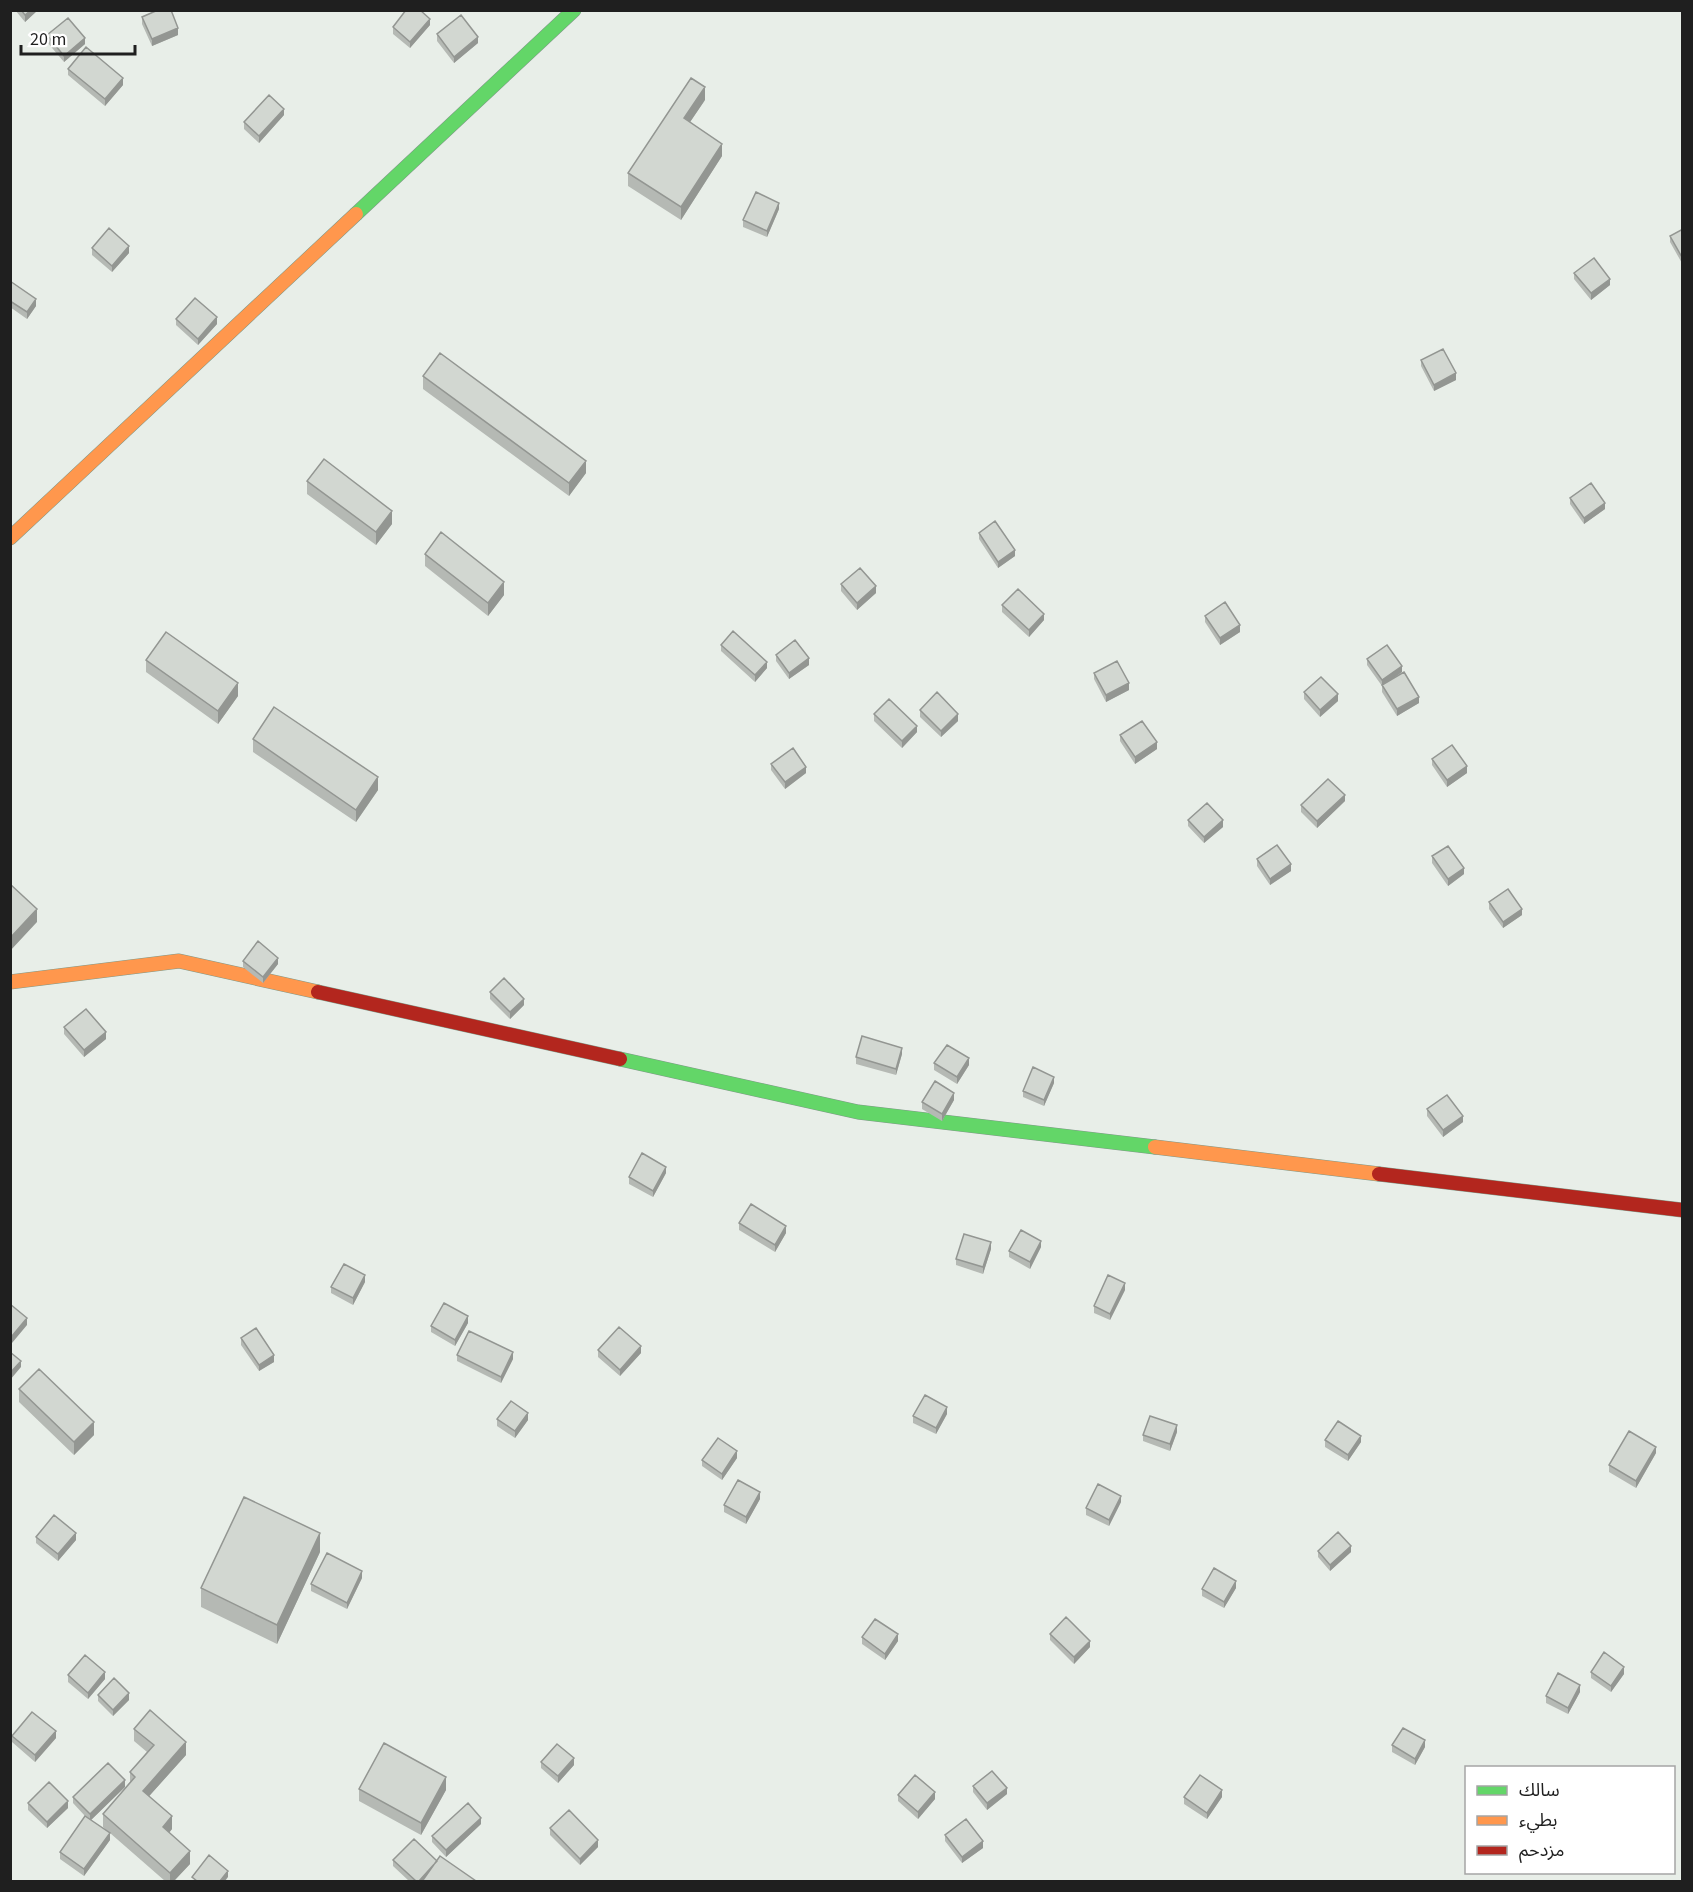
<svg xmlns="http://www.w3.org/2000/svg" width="1693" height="1892" font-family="'Source Sans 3','Noto Sans Arabic',sans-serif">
<rect width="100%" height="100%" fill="#e8eee8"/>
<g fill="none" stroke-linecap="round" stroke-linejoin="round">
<defs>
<path id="fast" d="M356,214l218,-204
M620,1059l238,53 297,35"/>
<path id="slow" d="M10,538l346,-324
M10,982l169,-21 139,31
M1155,1147l224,27"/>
<path id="jam" d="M318,992l302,67
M1379,1174l303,36"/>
</defs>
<use href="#fast" stroke="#7f9988" stroke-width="15"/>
<use href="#slow" stroke="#7f9988" stroke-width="15"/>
<use href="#jam" stroke="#7f9988" stroke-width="15"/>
<use href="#fast" stroke="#63d668" stroke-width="14"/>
<use href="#slow" stroke="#ff974d" stroke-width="14"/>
<use href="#jam" stroke="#b3261e" stroke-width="14"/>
</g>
<path fill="#b5b9b4" d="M15,10h23l-13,12z
M142,17l36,18 -26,11 -10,-22z
M430,25l-20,23 -17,-14v-7z
M437,34l41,9 -24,20 -17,-22z
M47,35l38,9 -21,18 -17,-20z
M68,69l55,16 -18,21 -37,-31z
M705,100l-15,22 32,34 -41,64 -53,-34v-13z
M284,115l-25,28 -15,-14v-7z
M779,209l-12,28 -24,-10v-7z
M1683,229v36l-13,-23v-6z
M92,248l37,5 -17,19 -20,-17z
M1574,273l36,12 -19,15 -17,-21z
M10,281l26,25 -9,13 -17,-12z
M176,319l41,5 -19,21 -22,-20z
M1421,360l35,20 -22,11 -13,-25z
M423,376l163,97 -17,23 -146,-107z
M307,481l85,43 -16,21 -69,-51z
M1570,498l35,11 -21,15 -14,-20z
M979,533l36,23 -17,12 -19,-29z
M425,554l79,41 -16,21 -63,-50z
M841,584l35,9 -19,17 -16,-19z
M1002,605l42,15 -15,17 -27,-25z
M1205,616l35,16 -20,13 -15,-23z
M721,645l46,23 -12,14 -34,-31z
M776,655l33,10 -20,14 -13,-18z
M1367,659l35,13 -8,6 25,25 -22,13 -15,-24v-6l-15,-21z
M146,660l92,36 -20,28 -72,-52z
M1094,673l35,17 -23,12 -12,-23z
M1304,692l34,9 -18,16 -16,-18z
M920,710l38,11 -17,16 -21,-20z
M874,714l43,18 -15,16 -28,-27z
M1120,735l37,14 -22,15 -15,-23z
M253,739l125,51 -22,32 -103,-70z
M1432,759l35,14 -20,14 -15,-22z
M771,764l35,9 -21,16 -14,-19z
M1345,801l-28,27 -16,-16v-7z
M1188,820l35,7 -19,16 -16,-17z
M1432,856l32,18 -16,12 -16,-23z
M1257,859l34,12 -21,14 -13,-19z
M1489,902l33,13 -19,13 -14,-19z
M243,961l35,3 -15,19 -20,-16z
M490,992l34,13 -14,14 -20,-20z
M64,1027l42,12 -22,18 -20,-23z
M902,1054l-6,21 -40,-11v-7z
M934,1063l35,2 -12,19 -23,-14z
M1054,1083l-10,23 -21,-9v-6z
M954,1100l-12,21 -20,-12v-7z
M1427,1109l36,13 -20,15 -16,-21z
M666,1173l-13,24 -24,-13v-7z
M739,1223l47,10 -11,19 -36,-22z
M1041,1247l-11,22 -21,-12v-6z
M991,1249l-8,25 -27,-9v-6z
M365,1282l-12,23 -22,-12v-6z
M1125,1290l-15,30 -16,-7v-7z
M468,1323l-13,23 -24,-14v-6z
M241,1338l33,24 -15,9 -18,-26z
M598,1350l43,3 -21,23 -22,-19z
M457,1355l56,4 -12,24 -44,-22z
M19,1389l75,46 -20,20 -55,-53z
M947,1414l-11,20 -23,-11v-7z
M497,1419l31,1 -13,18 -18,-12z
M1177,1432l-7,19 -27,-10v-6z
M1325,1440l36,2 -13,19 -23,-14z
M1656,1453l-20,35 -27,-16v-7z
M737,1458l-15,22 -20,-14v-6z
M760,1499l-14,25 -22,-12v-7z
M1121,1502l-12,24 -23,-11v-7z
M36,1537l40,3 -18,21 -22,-18z
M1318,1551l33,1 -21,19 -12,-14z
M320,1552l-43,92 -76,-37v-19z
M362,1578l-15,31 -36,-18v-7z
M1236,1588l-12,20 -22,-12v-7z
M1050,1634l40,13 -16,17 -24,-24z
M862,1637l36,4 -13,19 -23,-16z
M1591,1672l33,2 -13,18 -20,-14z
M68,1675l37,4 -17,20 -20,-17z
M1580,1692l-12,22 -22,-11v-7z
M98,1695l31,5 -16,16 -15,-15z
M134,1729l52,26 -37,41 23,33 -3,4 21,31 -16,17h-9l-55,-48v7l-26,36 -24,-17v-7l25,-36 -12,-13v-6l52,-10 -34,33 18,13 -6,-6v-13l27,-32v-10l17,-20 -13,-11z
M12,1736l44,2 -21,24 -23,-20z
M1392,1745l33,2 -10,18 -23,-13z
M541,1762l33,3 -16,18 -17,-15z
M973,1786l34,8 -20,16 -14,-18z
M359,1789l87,1 -25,45 -62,-34z
M898,1795l37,4 -17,20 -20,-18z
M1184,1797h38l-15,22 -23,-15z
M28,1803l40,5 -21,20 -19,-18z
M481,1824l-35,33 -14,-15v-6z
M550,1828l48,19 -18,18 -30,-30z
M945,1835l38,13 -21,15 -17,-22z
M393,1860l44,1 39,20h-67l-16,-15z"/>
<path fill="#939692" d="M31,10h7l-13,12v-7z
M430,19v6l-20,23v-6z
M178,28v7l-26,11v-7z
M478,37v6l-24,20v-6z
M85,38v6l-21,18v-6z
M123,78v7l-18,21v-7z
M705,87v13l-21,31v-13z
M284,109v6l-25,28v-7z
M722,144v12l-41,64v-13z
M779,203v6l-12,28v-6z
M129,246v7l-17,19v-6z
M1610,279v6l-19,15v-7z
M36,299v7l-9,13v-7z
M217,317v7l-19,21v-6z
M1456,373v7l-22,11v-6z
M586,461v12l-17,23v-13z
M1605,503v6l-21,15v-6z
M392,511v13l-16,21v-13z
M1015,550v6l-17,12v-6z
M504,582v13l-16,21v-13z
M876,586v7l-19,17v-7z
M1044,614v6l-15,17v-7z
M1240,625v7l-20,13v-7z
M809,658v7l-20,14v-6z
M767,662v6l-12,14v-7z
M1402,666v6l-20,14v-6z
M238,683v13l-20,28v-13z
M1129,683v7l-23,12v-7z
M1338,694v7l-18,16v-7z
M1419,697v6l-22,13v-7z
M958,714v7l-17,16v-6z
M917,726v6l-15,16v-7z
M1157,742v7l-22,15v-7z
M1467,766v7l-20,14v-7z
M806,767v6l-21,16v-7z
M378,777v13l-22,32v-12z
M1345,795v6l-28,27v-7z
M1223,820v7l-19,16v-6z
M1291,864v7l-21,14v-6z
M1464,868v6l-16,12v-7z
M37,909v13l-27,29v-13z
M1522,909v6l-19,13v-6z
M278,958v6l-15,19v-6z
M524,999v6l-14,14v-7z
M106,1032v7l-22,18v-7z
M902,1048v6l-6,21v-6z
M969,1058v7l-12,19v-7z
M1054,1077v6l-10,23v-6z
M954,1093v7l-12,21v-7z
M1463,1116v6l-20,15v-7z
M666,1167v6l-13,24v-6z
M786,1226v7l-11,19v-7z
M1041,1241v6l-11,22v-7z
M991,1242v7l-8,25v-7z
M365,1275v7l-12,23v-7z
M1125,1283v7l-15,30v-6z
M468,1316v7l-13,23v-6z
M27,1318v7l-15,18v-7z
M641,1346v7l-21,23v-6z
M513,1352v7l-12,24v-6z
M274,1355v7l-15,9v-6z
M21,1361v6l-11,13v-7z
M947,1407v7l-11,20v-6z
M528,1413v7l-13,18v-7z
M94,1422v13l-20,20v-13z
M1177,1425v7l-7,19v-7z
M1361,1436v6l-13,19v-6z
M1656,1447v6l-20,35v-7z
M737,1451v7l-15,22v-6z
M760,1492v7l-14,25v-7z
M1121,1496v6l-12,24v-6z
M76,1533v7l-18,21v-7z
M320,1533v19l-43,92v-19z
M1351,1546v6l-21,19v-6z
M362,1571v7l-15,31v-6z
M1236,1581v7l-12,20v-6z
M898,1634v7l-13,19v-6z
M1090,1641v6l-16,17v-7z
M1624,1667v7l-13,18v-6z
M105,1672v7l-17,20v-6z
M1580,1685v7l-12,22v-6z
M129,1693v7l-16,16v-6z
M56,1731v7l-21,24v-7z
M1425,1740v7l-10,18v-6z
M186,1742v13l-43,48v-12z
M574,1758v7l-16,18v-7z
M446,1777v13l-25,45v-12z
M125,1780v7l-35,34v-7z
M1007,1788v6l-20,16v-7z
M1222,1790v7l-15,22v-6z
M935,1792v7l-17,20v-7z
M68,1801v7l-21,20v-6z
M172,1816v13l-9,11v-13z
M481,1818v6l-35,33v-7z
M110,1833v7l-26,36v-7z
M598,1840v7l-18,18v-6z
M983,1841v7l-21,15v-6z
M190,1851v13l-16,17h-4v-8z
M437,1862l-14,18v1h-4z
M228,1871v6l-3,4h-5z"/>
<path fill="#d2d7d1" stroke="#939692" stroke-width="1.5" d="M21,10h10l-6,5z
M158,10h13l7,18 -26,11 -10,-22z
M406,10h14l10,9 -20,23 -17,-15z
M461,15l17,22 -24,20 -17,-23z
M68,18l17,20 -21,18 -17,-21z
M86,47l37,31 -18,21 -37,-30z
M691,78l14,9 -21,31 38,26 -41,63 -53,-34z
M269,95l15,14 -25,27 -15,-14z
M756,192l23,11 -12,28 -24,-11z
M109,228l20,18 -17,20 -20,-18z
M1683,229v30l-13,-23z
M1594,258l16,21 -19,14 -17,-20z
M10,281l26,18 -9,13 -17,-11z
M195,298l22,19 -19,22 -22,-20z
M1443,349l13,24 -22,12 -13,-25z
M440,353l146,108 -17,22 -146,-107z
M324,459l68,52 -16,21 -69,-51z
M1591,483l14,20 -21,15 -14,-20z
M995,521l20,29 -17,12 -19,-29z
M441,532l63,50 -16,21 -63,-49z
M860,568l16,18 -19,17 -16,-19z
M1018,589l26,25 -15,16 -27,-25z
M1225,602l15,23 -20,13 -15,-22z
M733,631l34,31 -12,13 -34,-30z
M166,632l72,51 -20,28 -72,-51z
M795,640l14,18 -20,15 -13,-18z
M1387,645l15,21 -20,14 -15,-21z
M1117,661l12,22 -23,12 -12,-22z
M1404,672l15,25 -22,12 -15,-24z
M1321,677l17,17 -18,16 -16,-18z
M937,692l21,22 -17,17 -21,-21z
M889,699l28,27 -15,15 -28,-27z
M274,707l104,70 -22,33 -103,-71z
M1142,721l15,21 -22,15 -15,-22z
M1452,745l15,21 -20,14 -15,-21z
M793,748l13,19 -21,15 -14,-18z
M1328,779l17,16 -28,26 -16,-16z
M1207,803l16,17 -19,17 -16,-17z
M1277,845l14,19 -21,15 -13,-20z
M1448,846l16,22 -16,11 -16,-23z
M10,884l27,25 -27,29z
M1508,889l14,20 -19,13 -14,-20z
M258,941l20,17 -15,19 -20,-16z
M504,978l20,21 -14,13 -20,-20z
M86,1009l20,23 -22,18 -20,-23z
M862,1036l40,12 -6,21 -40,-12z
M947,1045l22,13 -12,19 -23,-14z
M1033,1067l21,10 -10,23 -21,-9z
M935,1081l19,12 -12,21 -20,-12z
M1447,1095l16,21 -20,14 -16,-21z
M642,1153l24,14 -13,24 -24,-14z
M751,1204l35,22 -11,19 -36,-22z
M1021,1230l20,11 -11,21 -21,-11z
M964,1234l27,8 -8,25 -27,-8z
M344,1264l21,11 -12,23 -22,-11z
M1108,1275l17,8 -15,31 -16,-8z
M444,1303l24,13 -13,24 -24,-14z
M10,1304l17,14 -15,18 -2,-1z
M619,1327l22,19 -21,24 -22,-20z
M256,1328l18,27 -15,10 -18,-27z
M469,1331l44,21 -12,25 -44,-22z
M10,1352l11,9 -11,12z
M39,1369l55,53 -20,20 -55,-53z
M925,1395l22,12 -11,21 -23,-12z
M511,1401l17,12 -13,18 -18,-12z
M1150,1416l27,9 -7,19 -27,-9z
M1338,1421l23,15 -13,19 -23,-15z
M1629,1431l27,16 -20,34 -27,-16z
M718,1438l19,13 -15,23 -20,-14z
M738,1480l22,12 -14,25 -22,-12z
M1098,1484l23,12 -12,24 -23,-12z
M244,1497l76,36 -43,92 -76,-37z
M54,1515l22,18 -18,21 -22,-17z
M1338,1532l13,14 -21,19 -12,-14z
M327,1553l35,18 -15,32 -36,-19z
M1214,1568l22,13 -12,21 -22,-13z
M1066,1617l24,24 -16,16 -24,-23z
M875,1619l23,15 -13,20 -23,-17z
M1604,1652l20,15 -13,19 -20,-14z
M85,1655l20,17 -17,21 -20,-18z
M1558,1673l22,12 -12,23 -22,-12z
M114,1678l15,15 -16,17 -15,-15z
M150,1710l36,32 -43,49 29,25 -9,11 27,24 -20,22 -67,-59 32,-37 -5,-5 24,-27 -20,-16z
M32,1712l24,19 -21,24 -23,-19z
M1403,1728l22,12 -10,19 -23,-14z
M384,1743l62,34 -25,46 -62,-34z
M557,1744l17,14 -16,18 -17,-14z
M108,1763l17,17 -35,34 -17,-17z
M992,1771l15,17 -20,15 -14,-17z
M915,1775l20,17 -17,20 -20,-17z
M1200,1775l22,15 -15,23 -23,-16z
M49,1782l19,19 -21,21 -19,-19z
M468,1803l13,15 -35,32 -14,-14z
M569,1810l29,30 -18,19 -30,-31z
M85,1816l25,17 -26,36 -24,-17z
M966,1819l17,22 -21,16 -17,-22z
M414,1839l23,22 -18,20h-3l-23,-21z
M209,1855l19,16 -8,10h-23l-5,-4z
M440,1856l36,25h-50l-3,-1z"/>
<rect width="1693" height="1892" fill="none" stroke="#1f1f1f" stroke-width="24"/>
<rect x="1465" y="1766" width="210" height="108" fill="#ffffff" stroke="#a5a5a5" stroke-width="1.5"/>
<rect x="1477" y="1786" width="30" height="9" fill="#63d668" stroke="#a5a5a5" stroke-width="1.5"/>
<text x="1519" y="1796" font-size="18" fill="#1f1f1f">سالك</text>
<rect x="1477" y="1816" width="30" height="9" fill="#ff974d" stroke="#a5a5a5" stroke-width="1.5"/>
<text x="1519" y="1826" font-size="18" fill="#1f1f1f">بطيء</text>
<rect x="1477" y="1846" width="30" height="9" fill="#b3261e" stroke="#a5a5a5" stroke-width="1.5"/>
<text x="1519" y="1856" font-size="18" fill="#1f1f1f">مزدحم</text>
<path d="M21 45v9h114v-9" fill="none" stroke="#1f1f1f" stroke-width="3"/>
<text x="30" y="45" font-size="18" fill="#1f1f1f" stroke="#ffffff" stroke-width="4.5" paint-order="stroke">20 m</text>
</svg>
